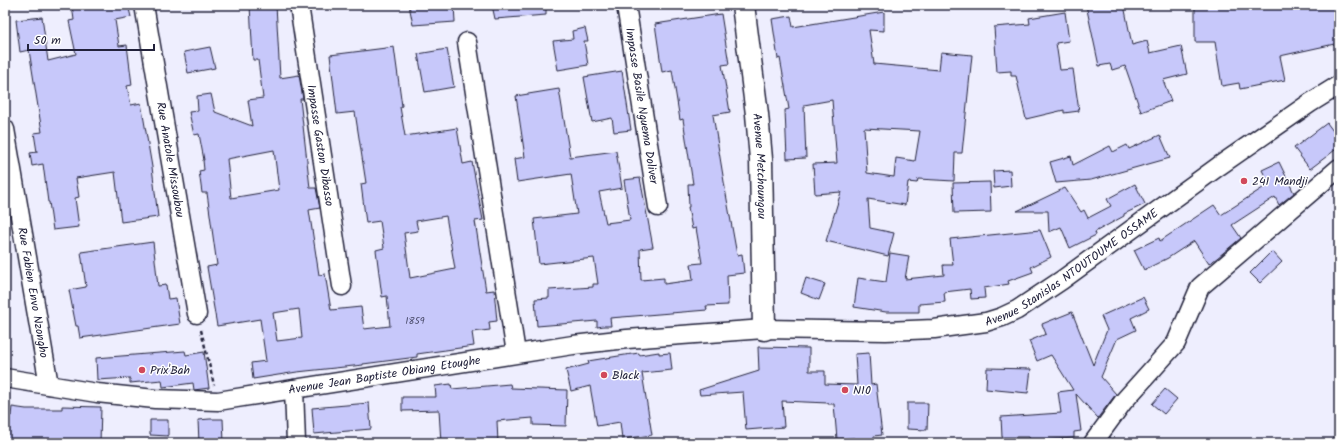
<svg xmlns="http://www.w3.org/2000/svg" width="1344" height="448" font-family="Kalam,sans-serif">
<rect width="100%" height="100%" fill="#eeeefe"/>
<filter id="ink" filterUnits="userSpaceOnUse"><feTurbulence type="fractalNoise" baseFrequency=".025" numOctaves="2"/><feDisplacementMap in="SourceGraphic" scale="8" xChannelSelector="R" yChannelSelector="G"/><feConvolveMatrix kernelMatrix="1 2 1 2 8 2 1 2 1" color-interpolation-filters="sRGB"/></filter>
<g filter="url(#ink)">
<path fill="#c7c8fa" stroke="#22223b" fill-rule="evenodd" d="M72,5h56l3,12 -16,3 4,26 8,-1 5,40 -5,1 4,19 10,-2 11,64 6,50 -37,5 -6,-50 -39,6 3,19 -4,1 4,29 -26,3 -4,-28h-1l-5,-38 -11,2 -2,-13 7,-1 -3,-19 8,-1 -13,-82 -9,2 -4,-32 26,-3 6,44 28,-7 -7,-33 5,-1z
M250,5h26l4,73 19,-3 4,24h-3l10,89h6l4,20 -11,2 10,65 6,-1 6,36 30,-3 3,22 26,-3 -3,-30 -5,1 -6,-47 8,-2 -4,-27 -14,2 -5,-39 5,-1 -11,-71 -18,2 -7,-59 64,-8 8,59 -2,1 5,29 52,-8 6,36 9,-2 11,58 -8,1 11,70 8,-1 3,31 -8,1 1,8 -18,2 2,14 -57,8v3l-54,7v1l-66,7 -44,7 -2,-16 15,-2 -6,-42 -43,7 -10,-59 10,-2 -10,-72h-5l-3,-22 5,-1 -1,-10h1l-5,-26 -5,1 -5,-23 9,-1 -1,-15 14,-2 4,18 37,14 -4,-26 15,-2 -5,-38h-5zM274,150l5,40 -48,8 -4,-39zM446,216l9,53 -45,9 -6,-45 14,-2 -2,-10zM299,309l3,29 -25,3 -4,-28z
M409,5h45l1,17 -42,3z
M492,5h54v10l-51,4z
M1086,5h38l8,40 15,-4 3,12 31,-7 6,28 -24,6 8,21 -30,11 -16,-46 -13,4 -2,-6 -11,2z
M1195,5h144v38l-59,13 5,24 -45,9 -1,-6 -17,3 -7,-44h-20z
M884,12v19l-15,-1 5,34 65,6 2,-18 31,3 -10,98h-7l-1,28 -36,-2 -1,4 -9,-1 -3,23 -37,-6 2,29 24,5 -6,23 -62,-15 15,-49 -26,2 -2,-30 24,-1 -5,-63 -28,5 2,53 -19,1 -2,-49 4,-1 -9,-51 -2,1 -6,-40 19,-3 2,11zM864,128l56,3 -5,30 -19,-3 -2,19 -27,-4z
M1065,12l4,29 -13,2 4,27 13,-1 6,42 -15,2v-3l-38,9 -10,-43h-5v-5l-14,1 -3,-45 36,-3 -1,-6z
M721,14l8,50 -7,1 8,47 -17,3 13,79 11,61 5,-1 2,19 -17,2 1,30 -22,1 1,4 -97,8 1,8h-7l-7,1v-6l-60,5 -2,-27 14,-1v-8l44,-3v-3h5l-4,-26 -55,6 -5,-45 43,-5 -6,-40 -54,8 -3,-23 11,-2 -9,-61 43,-7 11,68 46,-6 6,37 -23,4 7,31 24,-3 -6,-40 16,-2 13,69 -13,2 1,31 23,-2v6l29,-4 -2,-16 11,-1 -6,-35 -4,1 -4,-22h1l-1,-23h5l-10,-65 -3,1 -8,-50 -10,2 -7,-48z
M585,28l3,13h-4l4,24 -30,5 -5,-29 20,-2 -1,-8z
M210,47l5,21 -27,5 -4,-21z
M447,49l7,38 -29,5 -7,-38z
M622,71l9,59 -17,2 -2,-14 -20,4 -8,-45z
M1327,123l12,16v8l-29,22 -16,-21z
M1160,135l10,23 -79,22 -35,3 -6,-21 21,-6 2,9 37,-19 3,6 14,-7 2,4z
M1279,162l15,31 -15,12 -4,-8 -43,28 9,13 -24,20 -8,6 -15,-23 -26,17 -24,12 -10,-20 25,-12 1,3 54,-36 7,10 48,-31 -7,-14z
M1010,170l1,16 -17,2 -1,-17z
M990,182l1,30 -37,1 -1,-30z
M1135,184l10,20 -21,10v2l-29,16 1,3 -26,13 -9,-21 -12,5 -1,-21h-31l48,-23 16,24 3,-2 4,8 23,-12 -4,-7z
M1040,230l11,27 -20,10 2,5 -25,9 1,3 -25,4 1,10 -14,1 -1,-10 -26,3 1,10 -26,2v8h-33l-32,-5 4,-29 28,4 4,-29 19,3 -4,23 39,-4 -1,-10h10l-3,-26z
M153,242l5,44 8,-1 2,14 8,-1 4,26 -100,14 -2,-12h-2l-7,-36 17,-3 -5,-35z
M1272,251l10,11 -22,21 -10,-10z
M806,278l19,6 -6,16 -18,-7z
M1143,297l6,12 -18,9 5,12 -19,9 -16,38 15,17 -16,21 -2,3 -22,-24 5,37 -7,1v6l-44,3 -1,-4h-27l-1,-20 60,-4 -3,-21 15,-2 -22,-35 -14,6 -8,-20 17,-7 -4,-10 30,-12 21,53 14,-35 -6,-14z
M758,347l51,1v23h16v13l32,1 -2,-31 14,-1 2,32 5,-1 6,51 -8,1v7h-19l-1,-5 -17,1 -3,-35h-6v-1l-46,-2 2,26 -38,3 -3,-38 -43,3 -1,-5 60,-19z
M185,351l1,4 18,-3 5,36 -15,2 -1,-7 -30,4 -1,-7 -32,3v-5l-33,2 -1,-22z
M659,352v2l11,-1 2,17 -30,3 10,62 -30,4 -2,-17 -23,4 -7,-40 -19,5 -5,-21 23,-6 -1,-3 37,-6 14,-2v2z
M987,368l44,1 -3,24 -42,-4z
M451,384l1,5 58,-5 1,4 56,2 -1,36 -33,-1v-7l-36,3 1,22h-57l-2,-33 -37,1v-14h34l-1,-11z
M1165,389l12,10 -13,15 -12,-10z
M369,403l2,26 -57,5 -2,-26z
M907,403h21l-1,27 -20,-1z
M62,406l39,1 -1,36h-73v-1l-22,-3v-24l6,1 1,-9 14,2h36z
M210,419h13l1,24h-25l-1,-23z
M150,420h18v16l-18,-1z"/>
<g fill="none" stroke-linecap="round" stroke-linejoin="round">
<defs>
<g id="minor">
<path id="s1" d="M144,5l53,309"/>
<path id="s2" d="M299,5l43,281"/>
<path id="s3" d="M626,5l32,202"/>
<path d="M467,42l49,311"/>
<path id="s4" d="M5,129l44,256"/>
<path id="s5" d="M5,378l92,15 58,6 63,2 355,-56 54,-6 137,-10 122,2 48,-2 52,-7 16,-5 15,-7 45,-30 157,-114 91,-63 29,-18"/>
<path d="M294,389l2,54"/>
<path d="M1093,443l30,-41 53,-59 24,-56 139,-119"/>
</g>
<g id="major">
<path id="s6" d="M743,5l14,109 4,45 3,170"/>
</g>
</defs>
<use href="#minor" stroke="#22223b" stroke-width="21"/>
<use href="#major" stroke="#22223b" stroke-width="25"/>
<path stroke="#22223b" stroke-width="2.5" stroke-dasharray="4 3" stroke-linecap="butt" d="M201,330l13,55"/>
<use href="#minor" stroke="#fff" stroke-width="18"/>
<use href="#major" stroke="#fff" stroke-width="22"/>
</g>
</g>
<g fill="#d1495b" stroke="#fff" stroke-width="1.5">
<circle cx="1244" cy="181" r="4"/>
<circle cx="142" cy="370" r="4"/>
<circle cx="604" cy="375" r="4"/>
<circle cx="845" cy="390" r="4"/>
</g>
<g text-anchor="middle" stroke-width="3" stroke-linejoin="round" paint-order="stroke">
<g font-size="10" fill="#4b4c6b">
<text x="415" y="324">1859</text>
</g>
<g font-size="12" fill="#22223b" stroke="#fff">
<text dy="4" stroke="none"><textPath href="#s3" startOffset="102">Impasse Basile Nguema Doliver</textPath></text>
<text dy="4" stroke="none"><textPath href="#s2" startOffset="142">Impasse Gaston Dibasso</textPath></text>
<text dy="4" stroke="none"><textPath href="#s1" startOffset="157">Rue Anatole Missoubou</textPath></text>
<text dy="4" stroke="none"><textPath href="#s6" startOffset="162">Avenue Metchoungou</textPath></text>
<text dy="4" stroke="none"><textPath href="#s5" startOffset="1090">Avenue Stanislas NTOUTOUME OSSAME</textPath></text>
<text dy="4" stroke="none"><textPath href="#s4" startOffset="166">Rue Fabien Envo Nzongho</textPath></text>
<text dy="4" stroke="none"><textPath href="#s5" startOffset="383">Avenue Jean Baptiste Obiang Etoughe</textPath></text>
</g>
<g font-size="12" fill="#22223b" stroke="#fff" text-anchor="start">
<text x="1252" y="185">241 Mandji</text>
<text x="150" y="374">Prix'Bah</text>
<text x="612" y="379">Black</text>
<text x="853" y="394">N10</text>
</g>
</g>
<rect width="1344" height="448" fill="none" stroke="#fff" stroke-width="20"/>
<rect x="10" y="10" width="1324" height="428" fill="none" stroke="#22223b" stroke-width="1.5" filter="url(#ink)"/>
<path d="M28 44v6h126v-6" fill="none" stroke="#22223b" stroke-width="2"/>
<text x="34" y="44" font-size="12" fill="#22223b" stroke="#ffffff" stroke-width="3" paint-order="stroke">50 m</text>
</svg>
